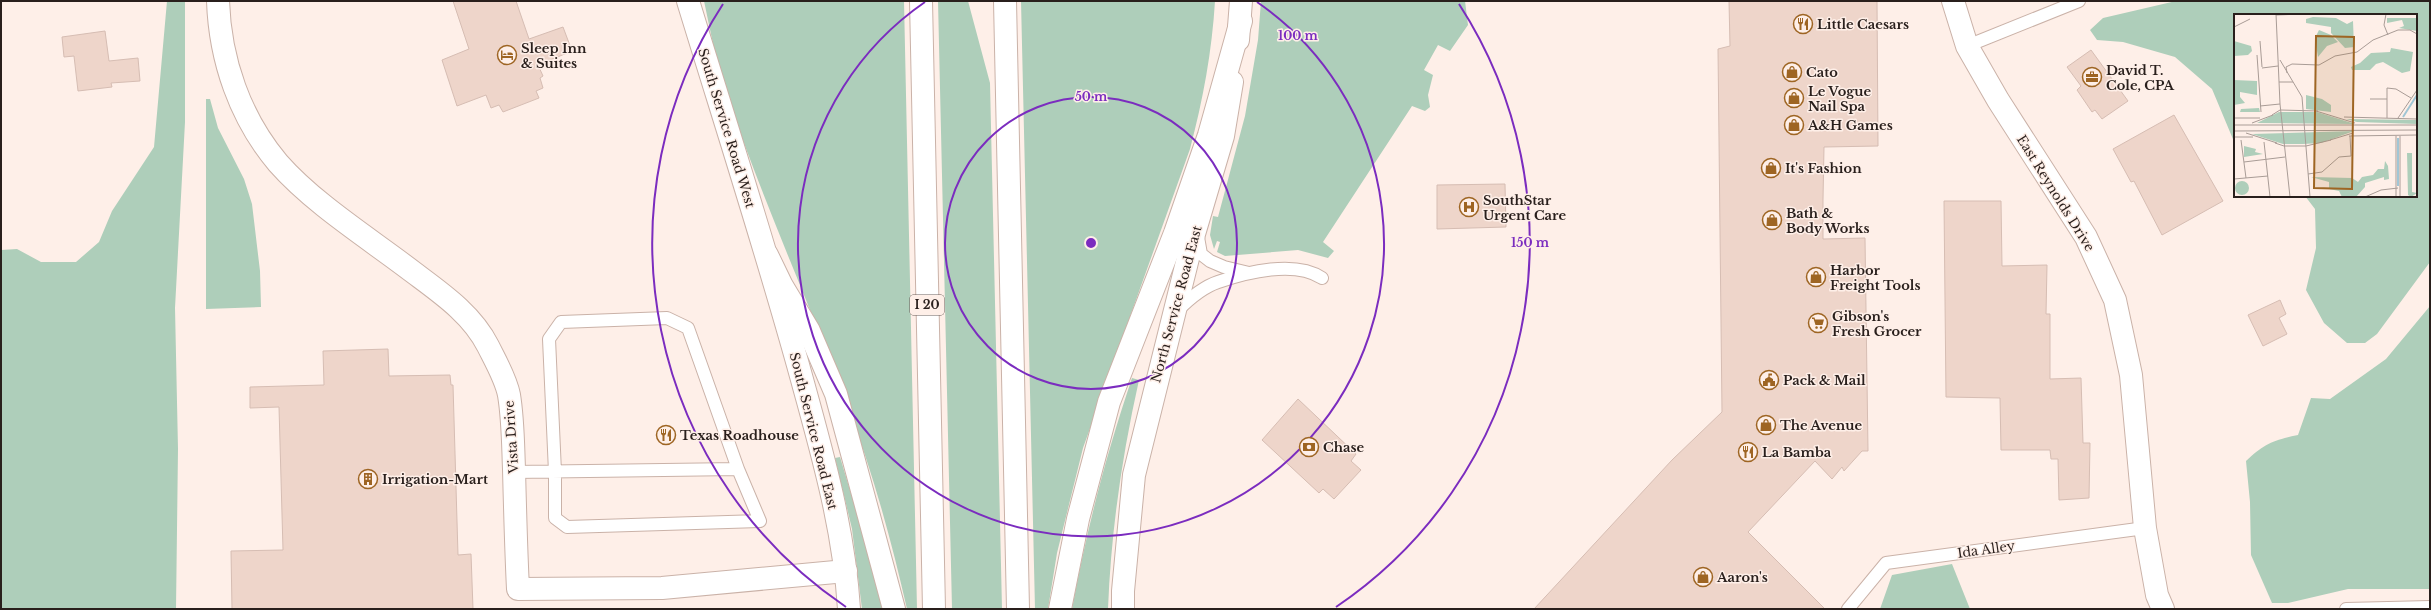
<svg xmlns="http://www.w3.org/2000/svg" width="2431" height="610" font-family="'Libre Baskerville',serif">
<rect width="100%" height="100%" fill="#feefe8"/>
<path fill="#aeceba" d="M167,1h18v121l-10,186 3,141 -2,160h-175v-359l16,-1 24,13h35l23,-20 13,-31 42,-64z
M704,1h200l13,608h-10c-16,-70 -35,-140 -61,-207 -38,-102 -83,-201 -118,-304 -11,-32 -17,-64 -24,-97z
M938,1h30l22,82 12,526h-50z
M1021,1h194c-3,50 -12,99 -25,148l-107,299 -26,105 -9,56h-13z
M1261,1h204l3,24 -18,26 -12,-6 -14,25 9,5 -5,20 2,12 -5,4 -13,-5 -89,136 11,9 -6,7 -30,-8 -73,6 -8,-4 3,-10 -3,-1 -3,8 -4,-14 3,-19 5,1 27,-101 13,-76z
M2176,1h254v261l-53,72 -12,9h-18l-23,-20 -18,-33 10,-42 -1,-39 -10,-13h111v-181h-181v129l-23,-55 -37,-32 -52,-15 -26,-2 -7,-10 13,-12z
M206,99h4l8,29 26,51 8,25 8,67 1,36 -55,2z
M2430,306v283h-82l-60,14h-16l-21,-48 -1,-53 -4,-41c18,-17 27,-21 52,-26l13,-37 19,1 56,-40z
M1132,378l7,2c-17,76 -28,151 -31,229h-36c15,-81 34,-154 60,-231z
M840,457l29,96 13,56h-20l-10,-80 -17,-71z
M1952,564l18,45h-90l12,-34z"/>
<path fill="#eed5ca" stroke="#d6bdb3" d="M453,1h63l13,38 34,-12 9,24 -34,14 5,11 -3,2 3,10 -7,3 3,7 -36,14 -4,-7 -8,3 -5,-13 -29,11 -15,-46 27,-11z
M1729,1h148l1,145 -54,1 -1,52v40l42,-1 3,213h-6l-18,20 -2,-4 -10,12 -17,-18 -67,71 77,77h-291l138,-149 50,-48 -4,-363 12,-3z
M105,31l4,30 29,-3 2,23 -29,2 1,4 -34,4 -4,-35 -10,1 -2,-20z
M2091,50l37,51 -26,18 -7,-9 -3,2 -15,-22 4,-4 -14,-19z
M2174,115l49,86 -61,34 -28,-54 -3,1 -18,-33z
M1505,184l1,43 -69,2v-44z
M1944,201h57l1,65 45,-1 -1,49h4v65l31,-1 2,65h7l-1,55 -30,2 -1,-41h-7l-1,-9h-49l-1,-52 -54,-1z
M2280,300l6,14 -7,4 8,16 -24,12 -15,-31z
M388,349l1,27 61,-1 1,10h2l5,170 13,-1 2,55h-241l-1,-58 52,-1 -4,-143 -29,1v-21l74,-2 -1,-34z
M1298,399l58,55 -5,7 10,9 -27,29 -11,-10 -4,4 -57,-53z"/>
<g fill="none" stroke-linecap="round" stroke-linejoin="round">
<defs>
<path id="lane" d="M1967,46l112,-45
M1198,237l3,17 9,7 14,6 25,6
M1178,310c12,-12 25,-23 40,-28 29,-10 77,-22 104,-4
M514,472l224,-3 22,52 -193,6 -12,-9v-46l-6,-133 12,-17 106,-4 21,10 50,141
M1848,609l38,-46 259,-35
M2346,609l84,-2"/>
<path id="street" d="M218,1c2,59 22,117 60,162 36,41 92,76 135,109 28,21 59,42 75,74 7,14 18,33 21,49 4,24 4,49 5,74 1,40 2,80 4,120l144,-1 184,-17"/>
<path id="secondary" d="M688,1c37,121 76,242 110,364 22,80 46,161 51,244
M1953,1l14,45 31,54 88,137 29,63 16,75 14,153 12,67 6,14
M1238,40l3,-39
M1123,609v-18l11,-116 60,-241 29,-98 9,-54"/>
<path id="highway" d="M921,1l13,608
M1005,1l13,608
M767,255l15,31 27,45 27,63 58,215
M1060,609l18,-90 31,-117 66,-169 34,-98 32,-114"/>
</defs>
<use href="#lane" stroke="#cab2a8" stroke-width="14"/>
<use href="#street" stroke="#cab2a8" stroke-width="24"/>
<use href="#secondary" stroke="#cab2a8" stroke-width="24"/>
<use href="#highway" stroke="#cab2a8" stroke-width="24"/>
<use href="#lane" stroke="#fff" stroke-width="12"/>
<use href="#street" stroke="#fff" stroke-width="22"/>
<use href="#secondary" stroke="#fff" stroke-width="22"/>
<use href="#highway" stroke="#fff" stroke-width="22"/>
</g>
<g fill="none" stroke="#7b2cbf" stroke-width="2">
<circle cx="1091" cy="243" r="146"/>
<path d="M1257 2A293 293 0 1 1 925 2"/>
<path d="M846 607A439 439 0 0 1 723 4M1459 4A439 439 0 0 1 1336 607"/>
</g>
<defs>
<symbol id="restaurant-ring" viewBox="-11 -11 22 22"><circle r="9.5" fill="#feefe8" stroke="#9e6523" stroke-width="1.5"/><path d="M-5-6h1v4h1v-4h1v4h1v-4h1v5L-1.5 .5V6h-2V.5L-5-1ZM5-6V6H3V1.5H1.5Q1.5-4 5-6Z" fill="#9e6523"/></symbol>
<symbol id="hotel-ring" viewBox="-11 -11 22 22"><circle r="9.5" fill="#feefe8" stroke="#9e6523" stroke-width="1.5"/><path d="M-6-4.5h1.5V1H6V5H4.5V3h-9V5H-6ZM-4 0a1.8 1.8 0 1 1 3.6 0ZM.5 0V-2.5h3Q6-2.5 6 0Z" fill="#9e6523"/></symbol>
<symbol id="shop-ring" viewBox="-11 -11 22 22"><circle r="9.5" fill="#feefe8" stroke="#9e6523" stroke-width="1.5"/><path d="M-5-2.5h2.3a2.7 3.5 0 0 1 5.4 0H5L5.5 6h-11ZM-1.5-2.5h3a1.5 2.3 0 0 0-3 0Z" fill="#9e6523"/></symbol>
<symbol id="office-ring" viewBox="-11 -11 22 22"><circle r="9.5" fill="#feefe8" stroke="#9e6523" stroke-width="1.5"/><path d="M-6-3h4V-5.5h4V-3h4V5H-6ZM-1-4.5V-3h2v-1.5ZM-6 0V1H6V0Z" fill="#9e6523"/></symbol>
<symbol id="hospital-ring" viewBox="-11 -11 22 22"><circle r="9.5" fill="#feefe8" stroke="#9e6523" stroke-width="1.5"/><path d="M-5-5h3v3.5h4V-5h3V5h-3V1.5h-4V5h-3Z" fill="#9e6523"/></symbol>
<symbol id="supermarket-ring" viewBox="-11 -11 22 22"><circle r="9.5" fill="#feefe8" stroke="#9e6523" stroke-width="1.5"/><path d="M-6-5.5h2.5l.6 2H6L4.5 2H-2.5L-4.4-4H-6ZM-1.5 3.2a1.3 1.3 0 1 0 .1 0ZM3 3.2a1.3 1.3 0 1 0 .1 0Z" fill="#9e6523"/></symbol>
<symbol id="civic-ring" viewBox="-11 -11 22 22"><circle r="9.5" fill="#feefe8" stroke="#9e6523" stroke-width="1.5"/><path d="M-.6-6.5H3V-4.5H.6V-3L4-1V1h2V6H-6V1h2V-1L-.6-3ZM-1.2 2.5V6h2.4V2.5Z" fill="#9e6523"/></symbol>
<symbol id="bank-ring" viewBox="-11 -11 22 22"><circle r="9.5" fill="#feefe8" stroke="#9e6523" stroke-width="1.5"/><path d="M-6-4H6V4H-6ZM0-2.3a2.3 2.3 0 1 0 0 4.6a2.3 2.3 0 1 0 0-4.6Z" fill="#9e6523"/></symbol>
<symbol id="building-ring" viewBox="-11 -11 22 22"><circle r="9.5" fill="#feefe8" stroke="#9e6523" stroke-width="1.5"/><path d="M-4-6H4V6H1V3H-1V6H-4ZM-2.5-4.3h1.7v1.8h-1.7ZM.8-4.3h1.7v1.8H.8ZM-2.5-1h1.7V.8h-1.7ZM.8-1h1.7V.8H.8Z" fill="#9e6523"/></symbol>
</defs>
<g fill-rule="evenodd">
<use href="#restaurant-ring" x="1792" y="13" width="22" height="22"/>
<use href="#hotel-ring" x="496" y="44" width="22" height="22"/>
<use href="#shop-ring" x="1781" y="61" width="22" height="22"/>
<use href="#office-ring" x="2081" y="66" width="22" height="22"/>
<use href="#shop-ring" x="1783" y="87" width="22" height="22"/>
<use href="#shop-ring" x="1783" y="114" width="22" height="22"/>
<use href="#shop-ring" x="1760" y="157" width="22" height="22"/>
<use href="#hospital-ring" x="1458" y="196" width="22" height="22"/>
<use href="#shop-ring" x="1761" y="209" width="22" height="22"/>
<use href="#shop-ring" x="1805" y="266" width="22" height="22"/>
<use href="#supermarket-ring" x="1807" y="312" width="22" height="22"/>
<use href="#civic-ring" x="1758" y="369" width="22" height="22"/>
<use href="#shop-ring" x="1755" y="414" width="22" height="22"/>
<use href="#restaurant-ring" x="655" y="424" width="22" height="22"/>
<use href="#bank-ring" x="1298" y="436" width="22" height="22"/>
<use href="#restaurant-ring" x="1737" y="441" width="22" height="22"/>
<use href="#building-ring" x="357" y="468" width="22" height="22"/>
<use href="#shop-ring" x="1692" y="566" width="22" height="22"/>
</g>
<g text-anchor="middle" stroke-width="3" stroke-linejoin="round" paint-order="stroke">
<rect fill="#feefe8" stroke="#695d59" stroke-width="1" x="910" y="295" width="34" height="20" rx="3"/>
<g font-size="12" font-weight="bold" fill="#291f1c">
<text x="927" y="309">I 20</text>
</g>
<g font-size="13" font-weight="bold" fill="#291f1c" stroke="#feefe8" text-anchor="start">
<text x="1817" y="29">Little Caesars</text>
<text x="521" y="53">Sleep Inn<tspan x="521" dy="15">&amp; Suites</tspan></text>
<text x="2106" y="75">David T.<tspan x="2106" dy="15">Cole, CPA</tspan></text>
<text x="1806" y="77">Cato</text>
<text x="1808" y="96">Le Vogue<tspan x="1808" dy="15">Nail Spa</tspan></text>
<text x="1808" y="130">A&amp;H Games</text>
<text x="1785" y="173">It's Fashion</text>
<text x="1483" y="205">SouthStar<tspan x="1483" dy="15">Urgent Care</tspan></text>
<text x="1786" y="218">Bath &amp;<tspan x="1786" dy="15">Body Works</tspan></text>
<text x="1830" y="275">Harbor<tspan x="1830" dy="15">Freight Tools</tspan></text>
<text x="1832" y="321">Gibson's<tspan x="1832" dy="15">Fresh Grocer</tspan></text>
<text x="1783" y="385">Pack &amp; Mail</text>
<text x="1780" y="430">The Avenue</text>
<text x="680" y="440">Texas Roadhouse</text>
<text x="1323" y="452">Chase</text>
<text x="1762" y="457">La Bamba</text>
<text x="382" y="484">Irrigation-Mart</text>
<text x="1717" y="582">Aaron's</text>
</g>
<g font-size="13" fill="#291f1c" stroke="#feefe8">
<text transform="translate(727 128) rotate(73)" y="5">South Service Road West</text>
<text transform="translate(2056 193) rotate(58)" y="5">East Reynolds Drive</text>
<text transform="translate(1176 304) rotate(-75)" y="5">North Service Road East</text>
<text transform="translate(814 431) rotate(76)" y="5">South Service Road East</text>
<text transform="translate(511 437) rotate(-94)" y="5">Vista Drive</text>
<text transform="translate(1986 549) rotate(-8)" y="5">Ida Alley</text>
</g>
</g>
<g transform="translate(2234 14)">
<rect width="183" height="183" fill="#feefe8"/>
<path d="M79,3l23,1 11,6 6,-3 1,26 -9,1 -14,-15v-6l-25,-4v-4zM153,4h30v13l-18,-3 5,-2 -2,-6 -15,3zM85,16l12,5 7,7 -11,4 -9,11 -3,-19zM0,27l17,5 1,5 -4,4 -14,1zM157,34l22,4 -3,19 -8,2 -19,-11 -7,2 -6,6h-18l-1,-3 9,-4 11,-10 19,-1zM0,66l23,1v14l-17,-3v5l5,6 -11,2zM72,81l16,4 9,6v7l-25,-3zM25,94l1,4h-20l1,-3zM45,98h38l38,12 -98,-1zM112,105l71,1v4l-60,-2zM120,117l-33,12 -18,1h-20l-31,-10zM10,132l12,3 -1,3 8,2 -19,3zM173,139h5v39l5,1 -6,4 -3,-2zM151,147l3,5 1,13 -5,1v-3l-19,6v4l-9,10h-14l-3,-6 -10,-2v-7l-18,-5 41,1 6,4 4,-5 11,-2 5,-6h6zM1 174a7 7 0 1 1 14 0a7 7 0 1 1-14 0Z" fill="#aeceba"/>
<path fill="none" stroke="#a1c6d5" stroke-width="2" d="M169,103l14,-22M164,124v48"/>
<path fill="none" stroke="#a99c96" stroke-width="1" d="M42,0l4,90 10,93M152,0l-2,11 4,10M42,1l26,-1M0,13l16,-8M26,27l2,26M23,41l4,57M46,46l22,37 8,100M58,50l27,1 16,-9 22,-4 16,-12 25,-10h12l7,4M28,54l16,-2M53,59l-1,-6 6,-3M45,68h14M136,85h17M26,92l20,-2M82,97l39,12M38,101l8,-5 38,1M110,103l73,2M0,104h26M153,104v-30l9,1 15,9M164,104l19,-28M18,109l21,-8M0,111h183M0,117l183,-1M12,119l31,10M115,122l68,-1M0,123h19M7,126l5,38M96,126l23,-7M30,128l6,55M41,129l9,3h22l25,-6M10,148l41,-5M74,160l14,-2 17,-15 12,-1 -1,-20M0,165l34,-3M131,183l16,-7 17,-2M162,183v-61M166,183v-61"/>
<path fill="#9e6523" fill-opacity="0.15" stroke="#9e6523" stroke-width="2" d="M82,22l38,1 -2,152 -38,-1z"/>
<rect width="183" height="183" fill="none" stroke="#291f1c" stroke-width="2"/>
</g>
<circle cx="1091" cy="243" r="6" fill="#7b2cbf" stroke="#feefe8" stroke-width="2"/>
<g font-size="12" text-anchor="middle" font-weight="bold" fill="#7b2cbf" stroke="#feefe8" stroke-width="3" stroke-linejoin="round" paint-order="stroke">
<text x="1298" y="40">100 m</text>
<text x="1091" y="101">50 m</text>
<text x="1530" y="247">150 m</text>
</g>
<rect width="2431" height="610" fill="none" stroke="#291f1c" stroke-width="4"/>
</svg>
